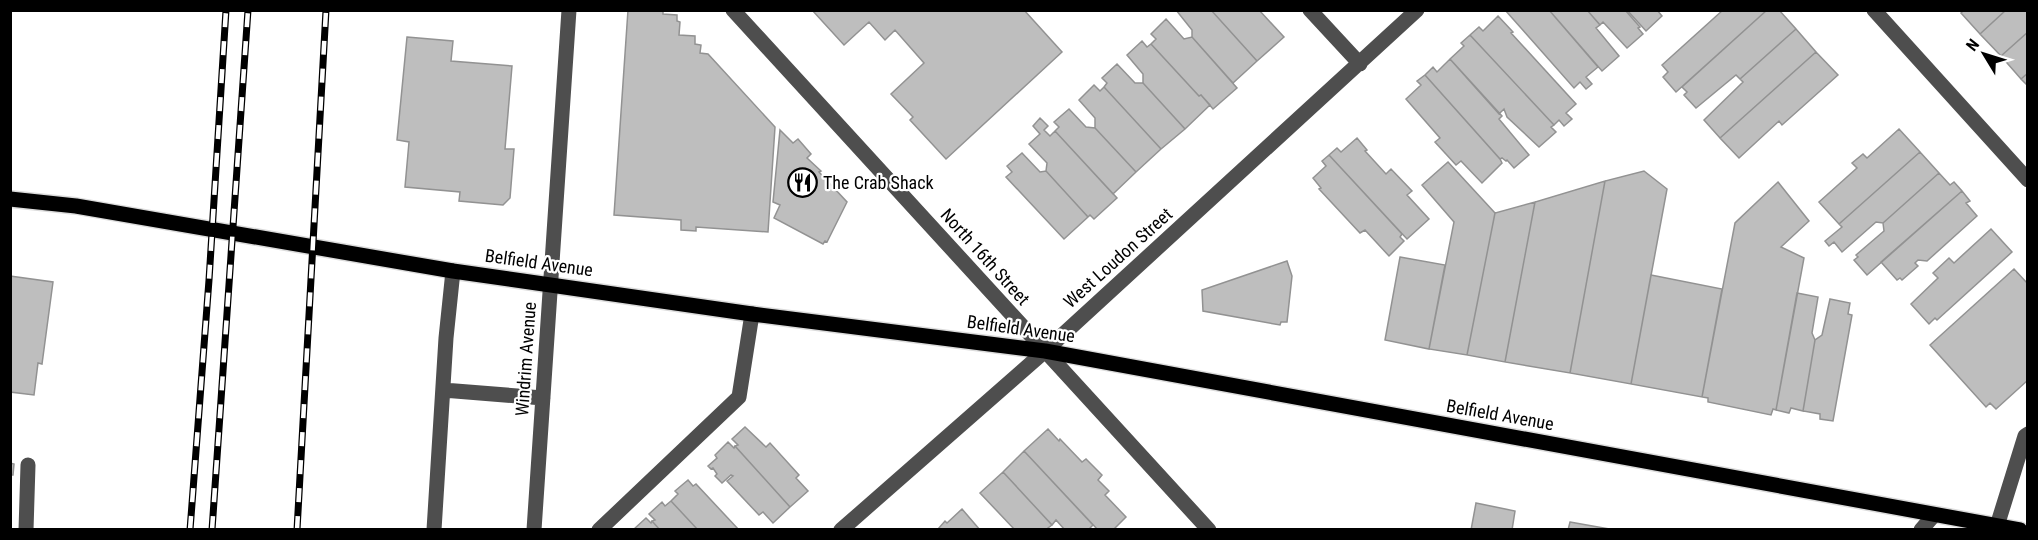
<svg xmlns="http://www.w3.org/2000/svg" width="2038" height="540" font-family="'Roboto Condensed',sans-serif">
<rect width="100%" height="100%" fill="#fff"/>
<path fill="#bebebe" stroke="#929292" stroke-width="1.5" d="M628,10h35v4l14,1v6l3,1 -1,13 16,1v8l6,1 -1,8 8,1 67,73 -7,105 -72,-5v4l-15,-1v-10l-67,-5z
M812,10h212l38,42 -116,107 -36,-39 3,-3 -22,-23 33,-31 -29,-33 -10,10 -16,-18 -25,23z
M1176,10h35l46,51 -24,22 -41,-46v-7z
M1211,10h48l25,27 -27,24z
M1505,10h44l49,57 -12,10 6,7 -6,5 -6,-7 -6,6z
M1549,10h38l13,15 -4,3 23,28 -17,15z
M1587,10h38l15,17 -2,1 5,6 -16,14 -24,-26 -3,3z
M1627,10h30l5,6 -16,15z
M1723,10h44l-91,82 -13,-15 5,-5 -6,-7z
M1767,10h12l17,19 -56,50 -4,-4 -40,33 -12,-13 3,-3 -5,-5z
M1964,10h42l-26,24 -19,-21z
M2006,10h22v22l-27,24 -21,-22z
M1498,16l15,16 -2,1 65,71 -10,9 6,6 -8,7 -5,-6 -5,5 -84,-90 9,-8 4,4z
M1166,19l18,20 8,-2 45,51 -24,21 -12,-14 -2,1 -48,-52 5,-5 -5,-5z
M1796,29l20,23 -96,86 -16,-18 39,-38 -3,-3z
M2028,32v41l-7,6 -20,-23z
M1470,35l84,90 -3,2 5,5 -17,15 -32,-30 -3,-8 -5,5 -49,-55 14,-13 -3,-3z
M407,37l46,4 -2,20 61,5 -7,83h9l-4,49 -7,7 -44,-4 1,-9 -55,-5 4,-45 -12,-2z
M1142,41l5,6 4,-3 48,52 2,-1 9,10 -25,24 -42,-46v-9l-16,-19z
M1816,52l22,23 -56,50 -3,-4 -40,37 -19,-20z
M1450,59l52,57 -3,3 30,36 -15,13 -7,-8 -1,1 -4,-3 -2,1 -75,-84 8,-8 4,5z
M1117,64l18,19h8l42,46 -24,20 -57,-62 3,-4 -5,-5z
M2028,73v13l-7,-7z
M1425,75l75,84 2,4 -20,20 -21,-22 -5,4 -21,-23 5,-4 -34,-39 15,-14 -4,-4z
M1094,85l6,6 4,-4 57,62 -25,23 -41,-44v-10l-16,-18z
M1069,109l17,18 9,1 41,44 -23,22 -58,-63 4,-4 -5,-5z
M1040,118l8,8 -4,4 6,6 5,-5 62,67 -23,21 -4,-4 -2,2 -42,-46 1,-8 -18,-19 11,-10 -7,-8z
M1899,129l21,23 -81,72 -20,-22 38,-34 -5,-5 11,-9 4,4z
M780,130l13,13 5,-4 13,15 -4,4 14,13 -2,1 28,30 -20,40 -2,-1 -2,3 -49,-26 6,-13 -7,-3z
M1357,138l10,12 -2,1 21,23 5,-5 21,22 -5,4 22,24 -22,20 -78,-84 8,-7 4,4z
M1920,152l19,21 -56,50 -7,-1 -34,30 -8,-10 -5,4 -4,-5 17,-14 -3,-3z
M1022,153l18,19 6,-1 42,46 -24,22 -58,-62 6,-5 -5,-6z
M1329,155l73,79 -2,3 4,4 -15,15 -24,-26 -5,3 -41,-44 2,-1 -8,-10 13,-12 -4,-5z
M1448,162l47,51 -28,142 -38,-6 25,-127 -32,-37z
M1644,171l23,18 -36,195 -61,-11 35,-192z
M1939,173l11,12 4,-3 8,9 -95,84 -13,-15 4,-3 -2,-2 28,-24 -1,-8z
M1605,181l-35,192 -65,-11 30,-160z
M1778,182l31,39 -28,26 23,11 -28,152 -3,-1 -2,6 -63,-13v-4l-6,-1 33,-174z
M1962,191l8,10 -4,2 11,13 -50,45 -9,-1 -3,3 3,3 -16,14 -2,-2 -3,2 -16,-18z
M1535,202l-30,160 -38,-7 28,-142z
M1991,229l21,23 -75,68 -2,-2 -6,6 -18,-20 27,-26 -5,-5 16,-15 5,5z
M1400,257l45,8 -16,84 -44,-9z
M1287,261l5,15 -5,46h-6l-1,3 -77,-14 -1,-21z
M2014,269l14,15v96l-32,29 -6,-6 -4,4 -56,-62z
M1651,275l71,14 -20,108 -71,-13z
M10,276l43,6 -11,82 -4,-1 -4,32 -24,-3z
M1797,293l21,4 -6,36 3,7 -12,71 -12,-3 -2,5 -13,-3z
M1830,299l20,4 -2,11 4,1 -19,106 -13,-2v-5l-17,-3 12,-71 7,-5z
M745,427l21,20 4,-4 29,32 -3,3 12,13 -18,16 -55,-61 3,-1 -6,-6z
M1048,429l11,12 1,-2 22,23 4,-3 16,16 -4,5 11,11 -4,4 21,22 -13,13h-15l-74,-79z
M728,442l6,6 1,-2 55,61 -17,16 -10,-11 -4,3 -32,-34 6,-5 -2,-1 -9,8 -7,-7 2,-2 -4,-6 -2,1 -3,-3 9,-8 -2,-3z
M1024,451l69,74 -5,5h-23l-9,-10 -4,5 -49,-53z
M10,463l4,1 -1,11h-3z
M1003,472l49,53 -4,3 1,2h-34l-35,-37z
M688,480l5,6 3,-2 43,46h-41l-27,-29 7,-7 -3,-3z
M671,501l27,29h-38l-8,-9 3,-1 -6,-6 13,-12 3,4z
M1476,503l39,8 -3,19h-41z
M962,509l18,21 -42,-1 7,-8 2,2z
M646,518l5,5 1,-2 8,9h-27z
M1570,522l45,8h-47z"/>
<g fill="none" stroke-linecap="round" stroke-linejoin="round">
<defs>
<path id="major" d="M10,199l66,7 377,65 299,43 293,37 975,179"/>
</defs>
<use href="#major" stroke="#dbdbdb" stroke-width="18"/>
<path stroke="#4e4e4e" stroke-width="15" d="M733,10l476,520
M1310,10l50,54
M1874,10l154,170
M443,390l100,8
M1997,526l28,-90 3,-2
M26,530l2,-65
M434,530l12,-192 7,-67
M534,530l35,-520
M599,530l140,-133 13,-83
M841,530l204,-179 372,-341
M1921,530l13,-15"/>
<use href="#major" stroke="#000" stroke-width="15"/>
<defs>
<path id="rail" d="M190,530l19,-250 17,-270
M212,530l36,-520
M297,530l29,-520"/>
</defs>
<use href="#rail" stroke="#000" stroke-width="7"/>
<use href="#rail" stroke="#fff" stroke-width="4.5" stroke-dasharray="14" stroke-linecap="butt"/>
</g>
<defs>
<symbol id="restaurant-ring" viewBox="-11 -11 22 22"><circle r="9.5" fill="#fff" stroke="#000" stroke-width="1.5"/><path d="M-5-6h1v4h1v-4h1v4h1v-4h1v5L-1.5 .5V6h-2V.5L-5-1ZM5-6V6H3V1.5H1.5Q1.5-4 5-6Z" fill="#000"/></symbol>
</defs>
<g fill-rule="evenodd">
<use href="#restaurant-ring" x="786" y="166" width="33" height="33"/>
</g>
<g text-anchor="middle" stroke-width="4.5" stroke-linejoin="round" paint-order="stroke">
<g font-size="18" fill="#000" stroke="#fff" text-anchor="start">
<text x="823" y="189">The Crab Shack</text>
</g>
<g font-size="18" fill="#000" stroke="#fff">
<text transform="translate(985 257) rotate(48)" y="6">North 16th Street</text>
<text transform="translate(1118 258) rotate(-42)" y="6">West Loudon Street</text>
<text transform="translate(539 263) rotate(8)" y="6">Belfield Avenue</text>
<text transform="translate(1021 329) rotate(8)" y="6">Belfield Avenue</text>
<text transform="translate(526 359) rotate(-86)" y="6">Windrim Avenue</text>
<text transform="translate(1500 415) rotate(10)" y="6">Belfield Avenue</text>
</g>
</g>
<rect width="2038" height="540" fill="none" stroke="#000000" stroke-width="24"/>
<g transform="translate(1984 54) rotate(308)" stroke="#ffffff" stroke-width="4.5" paint-order="stroke">
<path d="M0-4.5L10 22L0 15L-10 22Z" fill="#000000"/>
<text y="-9" font-size="16" font-weight="bold" text-anchor="middle" fill="#000000">N</text>
</g>
</svg>
